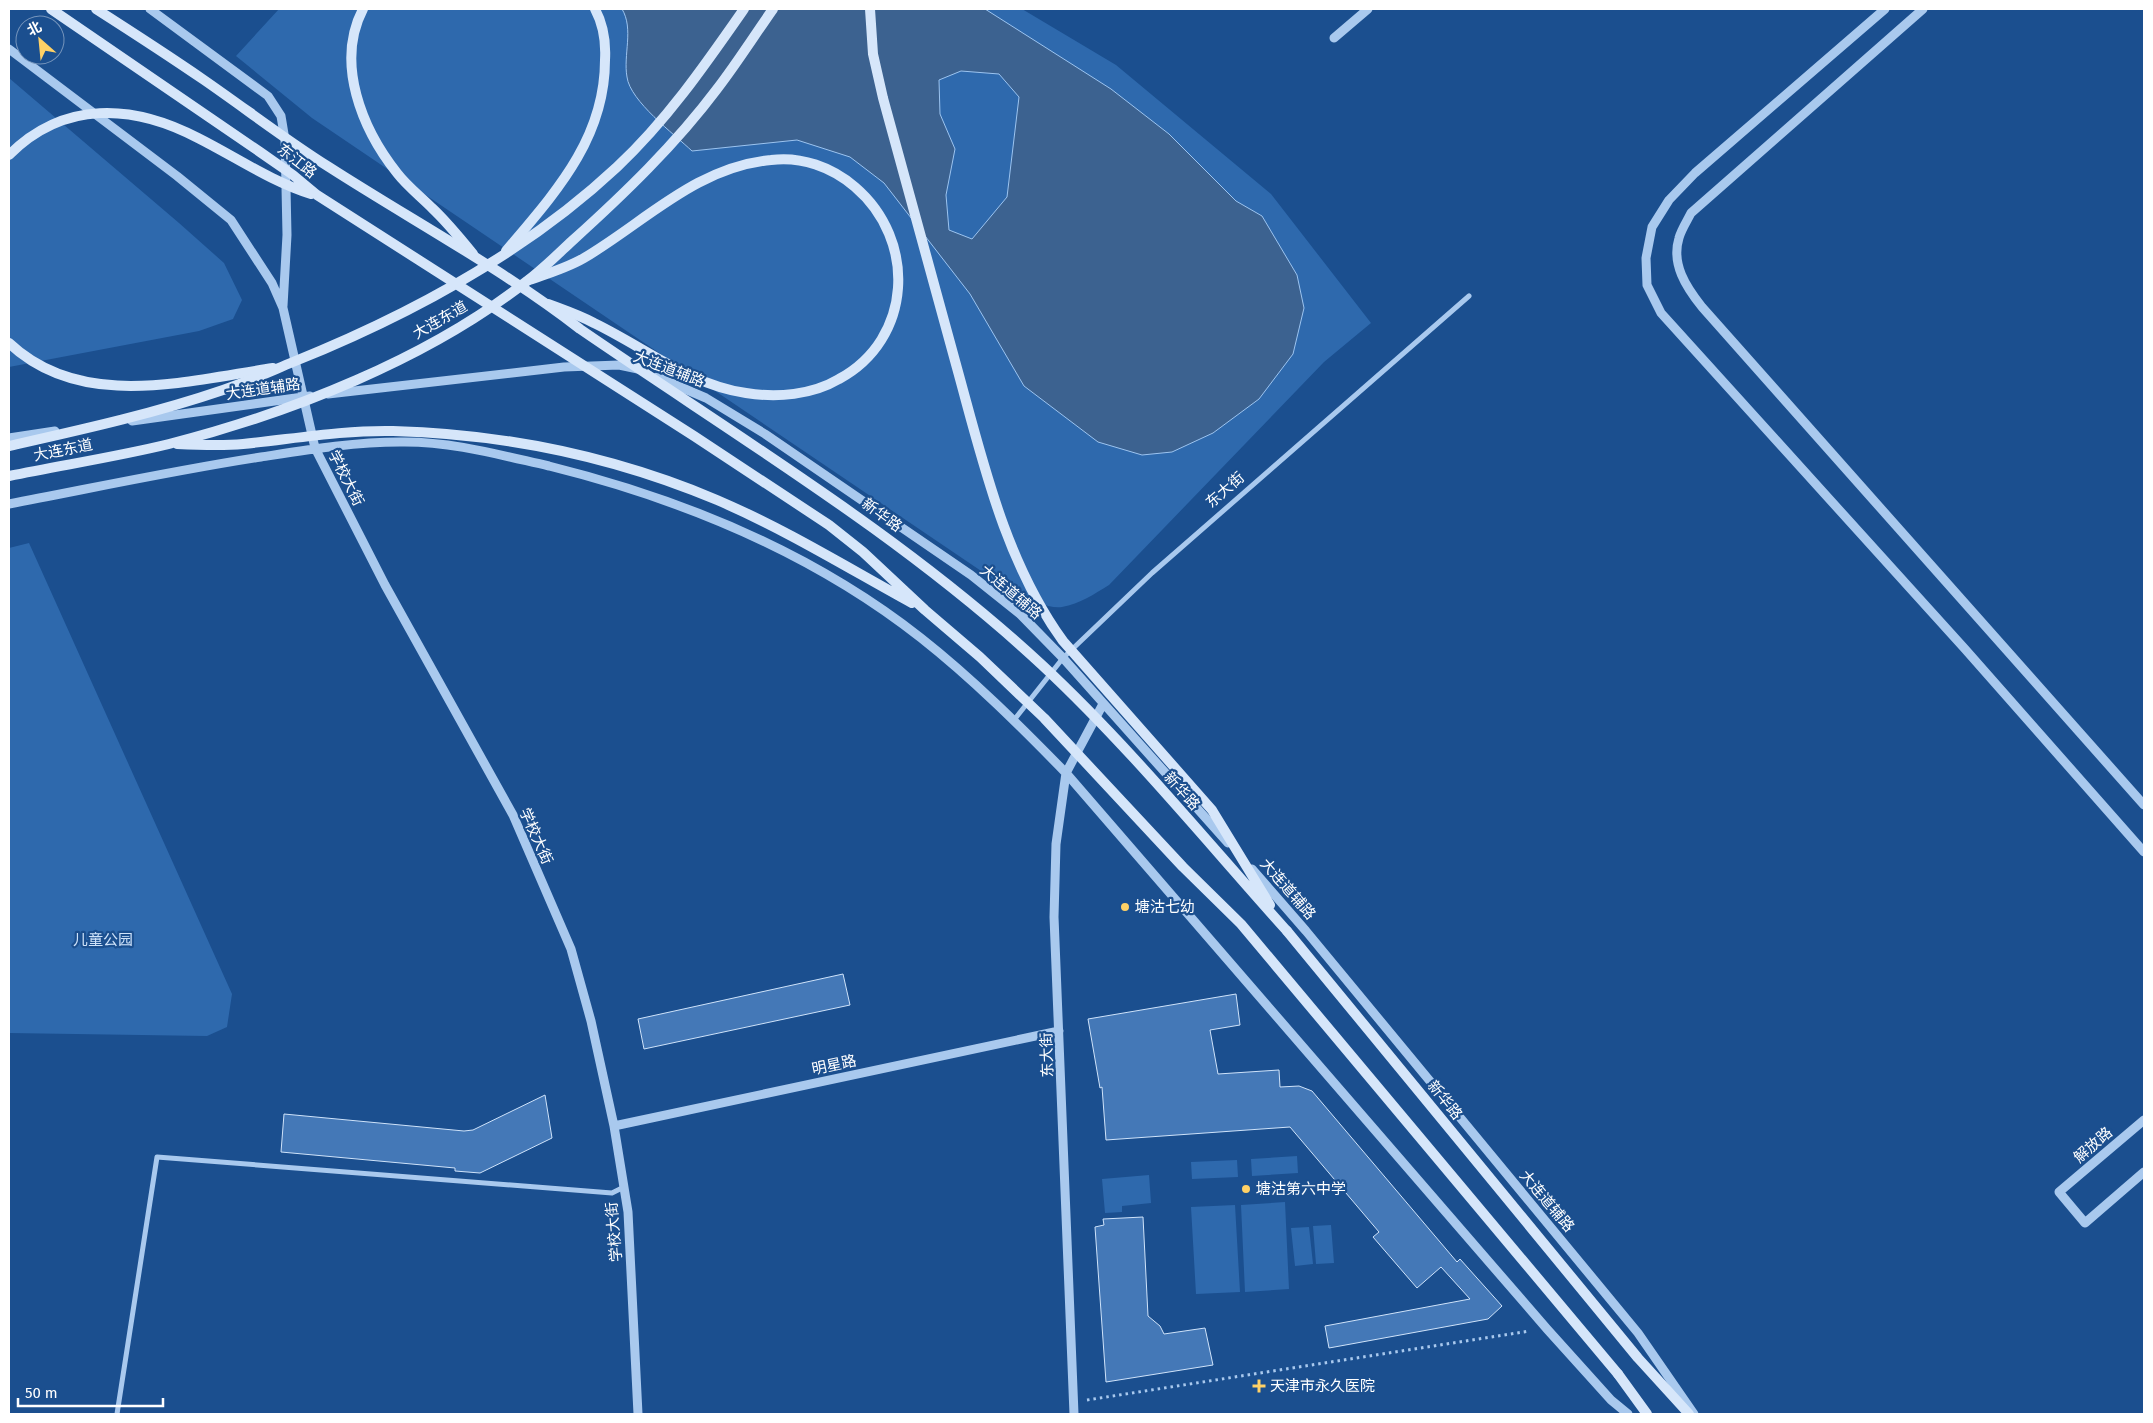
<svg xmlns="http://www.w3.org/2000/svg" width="2153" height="1423" font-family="'Fira Sans','Noto Sans SC',sans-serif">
<rect width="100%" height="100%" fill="#1b4f8f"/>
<path fill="#2e69ad" d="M279,9h743l94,56 155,129 100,129 -47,39 -215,223c-15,9 -29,19 -47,22 -19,3 -53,-18 -69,-28l-681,-461 -76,-62z
M9,78l170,145 45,40 18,37 -9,19 -34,12 -190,36z
M29,543l203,451 -5,33 -20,9 -198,-3v-485z
M1297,1156l1,17 -46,3 -1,-17z
M1237,1160l1,17 -46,2 -1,-17z
M1149,1175l2,28 -29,3v6l-17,1 -3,-34z
M1285,1202l4,87 -44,3 -4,-87z
M1235,1205l5,87 -44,2 -5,-87z
M1331,1225l3,38 -18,1 -3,-38z
M1309,1227l4,37 -18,2 -4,-38z"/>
<path fill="#3c6290" stroke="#9cc4f0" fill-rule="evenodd" d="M622,9h363l126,80 58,45 67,67 26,15 35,59 7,33 -11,46 -34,45 -46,34 -41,19 -30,3 -44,-13 -74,-56 -54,-92 -86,-111 -34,-26 -53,-17 -105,11c-18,-17 -62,-50 -65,-74 -4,-22 7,-48 -5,-68zM961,71l38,3 20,23 -12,100 -35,42 -23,-9 -3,-35 9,-46 -15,-35 -1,-34z"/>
<path fill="#4478b7" stroke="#cfe3fa" d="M843,974l7,31 -206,44 -6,-30z
M1236,994l4,31 -30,5 8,44 61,-4 1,17 19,-1 13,5 145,171 3,-3 42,47 -14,13 -159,29 -4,-22 145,-27 -29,-32 -24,21 -44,-51 6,-5 -89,-105 -184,13 -4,-53 -2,1 -12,-69z
M545,1095l7,43 -72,35 -25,-2v-3l-174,-16 3,-38 180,17 9,-1z
M1143,1217l5,99 12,10 4,8 41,-6 8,37 -107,17 -11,-155 9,-2 -1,-6z"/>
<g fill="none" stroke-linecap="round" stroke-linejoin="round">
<path stroke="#a9c9ee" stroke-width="3" stroke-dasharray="2.5 4" stroke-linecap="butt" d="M1087,1400l443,-69"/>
<path stroke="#a9c9ee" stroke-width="5" d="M1014,720l49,-62 89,-85 317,-277
M117,1414l40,-257 455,36 12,-6"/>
<path stroke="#a9c9ee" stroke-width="9" d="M150,9l118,87 13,20 4,24 2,95 -4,71
M1885,9l-190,164 -26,27 -17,27 -6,31 1,27 14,28 304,336 179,203
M1923,9l-232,204c-4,8 -10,17 -12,25 -8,26 7,49 23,69l442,498
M1334,38l34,-29
M9,49l168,127 54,44 41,63 11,25 32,140 70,137 128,230 58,134 20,72 23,105 14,86 10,202
M657,377l49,21 59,36 206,141 50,40 42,43 165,185
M328,394l236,-27 55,-2 19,4
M132,421l178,-25
M9,438l46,-7
M9,504c84,-16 167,-34 252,-47 45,-7 92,-15 139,-15 50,-1 100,13 149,24 133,33 264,87 372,172 52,41 99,88 145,135l481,556 64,71 17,14
M1252,869l54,62 332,402 56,81
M2144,1120l-85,72 26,31 59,-51
M614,1126l445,-95
M1074,1414l-20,-497 2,-73 10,-71 37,-69"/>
<path stroke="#d6e6fa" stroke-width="10" d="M363,9c-28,54 -1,120 34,164 10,13 23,23 35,35 15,14 28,30 41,46
M506,251c48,-57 99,-111 99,-191 1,-17 -2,-36 -10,-51
M529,280c18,-6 38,-12 55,-22 61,-36 112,-91 187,-98 30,-4 61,7 84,27 62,53 58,152 -16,192 -27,16 -62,19 -93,14 -56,-8 -102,-46 -152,-70 -15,-8 -30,-13 -46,-19
M9,343c72,68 177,38 264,25
M1287,931l351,427 51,56
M1618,1374l29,40"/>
<path stroke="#d6e6fa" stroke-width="10" d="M51,9l209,143 33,23 24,20 377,241 135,89 34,27 62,58 55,47 64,61 139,149 58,57 377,450
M96,9c36,23 73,47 108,71 42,29 82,60 125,87 84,54 172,101 251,162 157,108 322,206 462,336 88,82 165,177 245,266
M870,9l3,45 10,44c25,90 50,180 74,270 26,94 48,193 106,273l149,169 58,95
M9,155c55,-55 124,-51 189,-17 38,19 72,43 113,56
M177,444c22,1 44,2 66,0 50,-5 99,-14 150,-13 111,3 222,26 324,69 68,29 131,68 195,103
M9,446c71,-16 144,-32 214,-56 24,-8 46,-18 70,-28 117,-47 231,-108 324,-195 50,-47 88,-102 127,-158
M9,476c53,-11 107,-19 160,-32 121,-31 259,-85 358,-163 16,-12 31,-27 45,-40 52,-47 103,-96 145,-152 20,-26 37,-53 56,-80"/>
</g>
<g fill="#ffd166" stroke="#1b4f8f" stroke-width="2">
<circle cx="1125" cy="907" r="5"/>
<circle cx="1246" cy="1189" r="5"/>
<path d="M1256.5 1378.5h5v5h5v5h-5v5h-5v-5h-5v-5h5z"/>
</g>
<g text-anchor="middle" stroke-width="4.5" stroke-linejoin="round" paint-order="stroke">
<g font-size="15" fill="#fff" stroke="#1b4f8f">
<text transform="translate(297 161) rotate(38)" y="5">东江路</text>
<text transform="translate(440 320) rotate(-30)" y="5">大连东道</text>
<text transform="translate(669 369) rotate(21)" y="5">大连道辅路</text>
<text transform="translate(263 389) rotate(-8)" y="5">大连道辅路</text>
<text transform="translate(63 450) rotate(-11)" y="5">大连东道</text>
<text transform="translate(346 478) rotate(63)" y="5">学校大街</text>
<text transform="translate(1225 490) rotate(-41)" y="5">东大街</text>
<text transform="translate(882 515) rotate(36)" y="5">新华路</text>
<text transform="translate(1011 592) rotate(40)" y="5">大连道辅路</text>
<text transform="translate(1182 791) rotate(48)" y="5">新华路</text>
<text transform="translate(536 836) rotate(66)" y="5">学校大街</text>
<text transform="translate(1288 889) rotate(49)" y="5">大连道辅路</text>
<text transform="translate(1047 1055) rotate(-92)" y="5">东大街</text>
<text transform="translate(834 1065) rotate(-12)" y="5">明星路</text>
<text transform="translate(1445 1100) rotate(51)" y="5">新华路</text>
<text transform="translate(2093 1145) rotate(-41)" y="5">解放路</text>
<text transform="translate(1547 1201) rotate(50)" y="5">大连道辅路</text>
<text transform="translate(614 1232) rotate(-95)" y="5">学校大街</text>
</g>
<g font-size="15" fill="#fff" stroke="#1b4f8f" text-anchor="start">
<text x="1135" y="912">塘沽七幼</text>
<text x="1256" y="1194">塘沽第六中学</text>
<text x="1270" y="1391">天津市永久医院</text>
</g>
<g font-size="15" fill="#cfe3fa" stroke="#1b4f8f">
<text x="103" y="945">儿童公园</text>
</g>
</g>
<rect width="2153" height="1423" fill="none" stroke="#ffffff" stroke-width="20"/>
<g transform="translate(40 40) rotate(333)"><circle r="24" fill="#1b4f8f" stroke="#7695bc"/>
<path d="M0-4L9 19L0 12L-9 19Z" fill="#ffd166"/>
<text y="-8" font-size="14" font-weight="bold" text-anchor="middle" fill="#ffffff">北</text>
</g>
<path d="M18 1398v8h145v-8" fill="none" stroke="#ffffff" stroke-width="2.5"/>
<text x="25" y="1398" font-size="15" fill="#ffffff" stroke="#1b4f8f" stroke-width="4" paint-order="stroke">50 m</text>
</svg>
